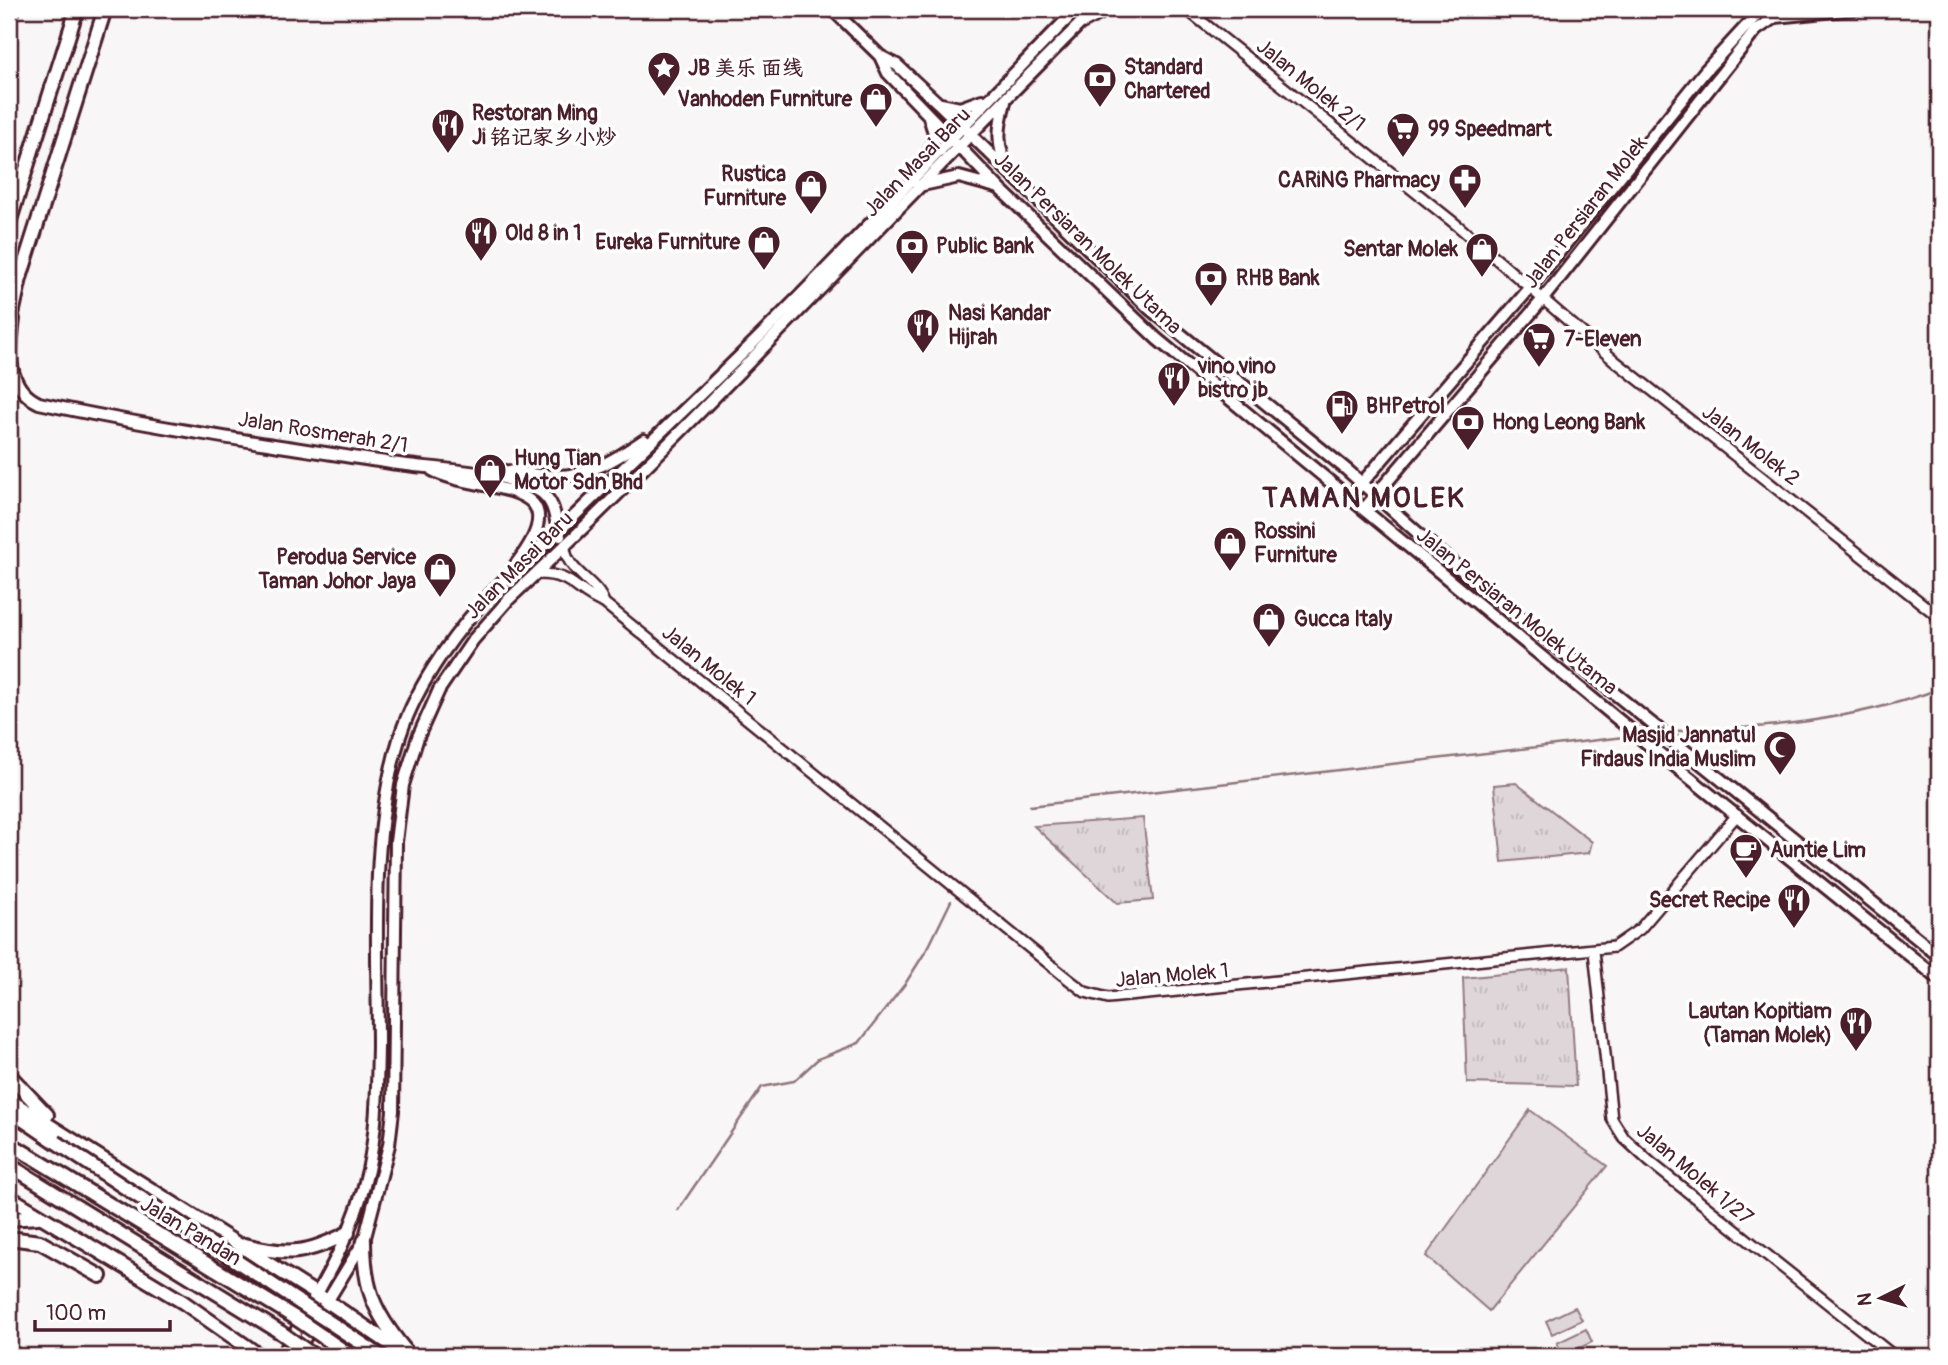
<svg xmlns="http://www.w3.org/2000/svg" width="1948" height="1365" font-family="Pangolin,'LXGW WenKai TC',sans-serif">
<defs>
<pattern id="park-tufts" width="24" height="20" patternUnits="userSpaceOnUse" patternTransform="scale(1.75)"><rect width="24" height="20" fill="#ded6d9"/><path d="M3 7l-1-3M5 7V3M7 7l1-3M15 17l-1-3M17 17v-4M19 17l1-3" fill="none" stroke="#c0b7ba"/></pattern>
</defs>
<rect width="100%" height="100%" fill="#f8f6f7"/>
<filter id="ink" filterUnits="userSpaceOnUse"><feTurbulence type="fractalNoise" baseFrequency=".0143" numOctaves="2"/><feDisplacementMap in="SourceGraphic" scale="14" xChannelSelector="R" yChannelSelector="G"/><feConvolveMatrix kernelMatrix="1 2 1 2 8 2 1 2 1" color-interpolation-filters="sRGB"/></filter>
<g filter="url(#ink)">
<path fill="#ded6d9" stroke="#947a82" stroke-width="2" d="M1530,1110l77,56 -118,145 -63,-55z
M1575,1307l7,13 -30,14 -6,-13z
M1586,1329l6,13 -29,14 -6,-13z"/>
<path fill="url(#park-tufts)" stroke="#947a82" stroke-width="2" d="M1516,783l76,59 -3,11 -87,9 -8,-77z
M1143,818l10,82 -36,3 -83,-77z
M1569,967l7,119 -109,-3 -4,-105z"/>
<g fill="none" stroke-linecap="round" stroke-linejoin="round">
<path stroke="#8f747b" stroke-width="2.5" d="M1672,731c91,-2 180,-10 267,-42
M1030,806l594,-69
M678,1210l84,-123 32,-6 24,-22 41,-16 46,-59 24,-38 22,-45"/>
<defs>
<path id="minor" d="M1186,9l272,217 157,135 324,256
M1084,23l27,-14
M565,545c-1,26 32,35 39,58
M535,574c39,-1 38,17 69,29l459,372 22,17 23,6 506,-51 26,-18 97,-114
M1594,951l18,168 12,19 26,24 244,194"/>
<path id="major" d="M832,9l48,47 17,9 41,38 212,206 197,161 89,79 503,407
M880,56l8,17 112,116 157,150 492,406 290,234
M1005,102c-7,26 -9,43 3,68
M941,104l19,4 22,-8
M929,154l6,-18 -6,-19
M918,186l41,-9 37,10
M14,319c-4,32 -9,68 25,84 116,25 235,42 352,60 39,6 120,8 151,30 15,12 12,28 18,43
M432,470c44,25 153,5 84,94
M481,472c25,-4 47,3 72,4 36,1 63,-17 91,-36
M1350,497l180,-209 175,-217 57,-62
M1364,509l179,-210 213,-269 19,-13 80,-8
M282,1356c33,-60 71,-117 86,-186 9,-41 9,-81 10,-123 0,-102 -9,-212 22,-311 18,-55 59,-110 99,-151 19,-20 42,-36 61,-55 63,-62 127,-122 190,-184 111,-110 217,-226 327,-337
M294,1356l70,-115 25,-96 4,-34 3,-269 7,-57 15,-48 21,-47 34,-50 36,-41c202,-190 389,-395 586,-590"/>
<path id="highway" d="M9,223l68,-214
M9,328l11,-50 85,-269
M9,1075l38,40
M9,1100l309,195 90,61
M9,1110l47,32
M9,1197l174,105 77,54
M9,1219l29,-2
M9,1238l31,4 60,34
M364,1241c0,48 10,71 40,108
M245,1245c44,11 62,9 103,-12
M367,1347l13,9"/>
</defs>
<use href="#minor" stroke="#4a1f2b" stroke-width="14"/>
<use href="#major" stroke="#4a1f2b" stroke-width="16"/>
<use href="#highway" stroke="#4a1f2b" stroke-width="18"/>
<use href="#minor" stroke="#fff" stroke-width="9"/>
<use href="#major" stroke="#fff" stroke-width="10"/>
<use href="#highway" stroke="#fff" stroke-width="12"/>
<path stroke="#4a1f2b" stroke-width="2.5" stroke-dasharray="10 5" stroke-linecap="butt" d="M9,45l12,-36"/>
<defs>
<path id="highway-bridge" d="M56,1142l311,205
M9,1143l285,174 57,39
M9,1165l271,167 34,24"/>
</defs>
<use href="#highway-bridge" stroke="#4a1f2b" stroke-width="18" stroke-linecap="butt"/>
<use href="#highway-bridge" stroke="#fff" stroke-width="12"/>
</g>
</g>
<defs>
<symbol id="sight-pin" viewBox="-11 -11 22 30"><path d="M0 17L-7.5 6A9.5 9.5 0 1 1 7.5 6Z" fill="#4a1f2b" stroke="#fff"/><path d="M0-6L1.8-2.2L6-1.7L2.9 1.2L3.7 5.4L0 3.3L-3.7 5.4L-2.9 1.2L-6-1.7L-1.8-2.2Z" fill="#fff"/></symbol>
<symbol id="bank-pin" viewBox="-11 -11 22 30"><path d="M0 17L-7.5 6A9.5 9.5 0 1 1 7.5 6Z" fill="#4a1f2b" stroke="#fff"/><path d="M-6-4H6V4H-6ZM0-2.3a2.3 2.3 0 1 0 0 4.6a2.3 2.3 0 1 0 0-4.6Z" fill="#fff"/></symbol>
<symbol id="shop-pin" viewBox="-11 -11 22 30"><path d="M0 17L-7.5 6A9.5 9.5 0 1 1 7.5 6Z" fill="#4a1f2b" stroke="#fff"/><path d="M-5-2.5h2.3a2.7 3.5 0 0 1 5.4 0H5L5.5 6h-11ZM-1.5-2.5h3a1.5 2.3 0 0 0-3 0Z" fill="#fff"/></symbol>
<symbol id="restaurant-pin" viewBox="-11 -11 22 30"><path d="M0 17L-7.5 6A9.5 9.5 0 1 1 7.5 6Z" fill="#4a1f2b" stroke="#fff"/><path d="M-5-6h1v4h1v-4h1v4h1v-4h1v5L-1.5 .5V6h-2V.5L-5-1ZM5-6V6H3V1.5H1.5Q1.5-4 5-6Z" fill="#fff"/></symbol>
<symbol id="supermarket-pin" viewBox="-11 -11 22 30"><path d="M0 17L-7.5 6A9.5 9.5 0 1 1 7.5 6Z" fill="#4a1f2b" stroke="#fff"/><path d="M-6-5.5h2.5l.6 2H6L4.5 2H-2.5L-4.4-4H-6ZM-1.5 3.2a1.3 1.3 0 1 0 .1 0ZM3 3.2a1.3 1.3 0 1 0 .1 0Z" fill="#fff"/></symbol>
<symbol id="pharmacy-pin" viewBox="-11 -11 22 30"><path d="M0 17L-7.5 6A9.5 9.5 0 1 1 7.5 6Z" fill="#4a1f2b" stroke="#fff"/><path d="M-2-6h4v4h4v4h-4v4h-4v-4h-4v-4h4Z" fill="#fff"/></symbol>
<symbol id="fuel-pin" viewBox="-11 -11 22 30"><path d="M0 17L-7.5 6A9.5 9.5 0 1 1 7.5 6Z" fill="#4a1f2b" stroke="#fff"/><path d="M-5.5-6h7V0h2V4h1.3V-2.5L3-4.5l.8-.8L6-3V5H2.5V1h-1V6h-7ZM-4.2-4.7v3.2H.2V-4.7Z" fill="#fff"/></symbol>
<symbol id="mosque-pin" viewBox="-11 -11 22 30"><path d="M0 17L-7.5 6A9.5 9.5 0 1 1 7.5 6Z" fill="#4a1f2b" stroke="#fff"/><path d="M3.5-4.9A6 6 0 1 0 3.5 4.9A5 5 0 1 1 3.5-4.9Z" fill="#fff"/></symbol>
<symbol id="cafe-pin" viewBox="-11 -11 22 30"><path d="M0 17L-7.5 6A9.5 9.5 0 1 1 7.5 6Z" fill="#4a1f2b" stroke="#fff"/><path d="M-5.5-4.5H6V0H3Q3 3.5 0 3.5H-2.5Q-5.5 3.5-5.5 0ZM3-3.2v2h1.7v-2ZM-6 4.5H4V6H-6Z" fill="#fff"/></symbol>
</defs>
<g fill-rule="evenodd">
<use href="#sight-pin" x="645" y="49" width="38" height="52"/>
<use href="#bank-pin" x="1081" y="60" width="38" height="52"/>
<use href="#shop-pin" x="857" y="80" width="38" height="52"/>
<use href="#restaurant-pin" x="429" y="106" width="38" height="52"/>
<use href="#supermarket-pin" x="1384" y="110" width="38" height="52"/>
<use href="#pharmacy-pin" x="1446" y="161" width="38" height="52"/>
<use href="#shop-pin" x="792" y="167" width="38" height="52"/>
<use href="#restaurant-pin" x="462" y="214" width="38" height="52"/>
<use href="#shop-pin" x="745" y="223" width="38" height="52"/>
<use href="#bank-pin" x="893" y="227" width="38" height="52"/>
<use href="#shop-pin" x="1463" y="230" width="38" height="52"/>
<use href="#bank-pin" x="1192" y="259" width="38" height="52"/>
<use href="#restaurant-pin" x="904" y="306" width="38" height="52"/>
<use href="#supermarket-pin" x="1520" y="320" width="38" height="52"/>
<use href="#restaurant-pin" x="1155" y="359" width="38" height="52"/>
<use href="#fuel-pin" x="1323" y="387" width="38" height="52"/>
<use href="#bank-pin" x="1449" y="403" width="38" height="52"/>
<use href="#shop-pin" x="471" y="451" width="38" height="52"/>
<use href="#shop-pin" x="1211" y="524" width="38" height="52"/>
<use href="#shop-pin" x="421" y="550" width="38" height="52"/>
<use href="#shop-pin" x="1250" y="600" width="38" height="52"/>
<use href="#mosque-pin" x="1761" y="728" width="38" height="52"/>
<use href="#cafe-pin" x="1727" y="831" width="38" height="52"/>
<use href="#restaurant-pin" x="1775" y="881" width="38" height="52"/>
<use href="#restaurant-pin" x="1837" y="1004" width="38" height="52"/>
</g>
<g text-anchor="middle" stroke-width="7" stroke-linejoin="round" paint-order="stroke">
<g font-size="21" font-weight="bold" fill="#4a1f2b" stroke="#fff" text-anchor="start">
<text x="1124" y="74">Standard<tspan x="1124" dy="24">Chartered</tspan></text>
<text x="688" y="75">JB 美乐 面线</text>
<text x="852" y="106" text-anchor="end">Vanhoden Furniture</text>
<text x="472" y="120">Restoran Ming<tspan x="472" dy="24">Ji 铭记家乡小炒</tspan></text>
<text x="1428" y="136">99 Speedmart</text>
<text x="786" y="181" text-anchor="end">Rustica<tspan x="786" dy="24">Furniture</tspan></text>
<text x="1440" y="187" text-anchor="end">CARiNG Pharmacy</text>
<text x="505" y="240">Old 8 in 1</text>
<text x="740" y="249" text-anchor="end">Eureka Furniture</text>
<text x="936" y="253">Public Bank</text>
<text x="1458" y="256" text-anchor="end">Sentar Molek</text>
<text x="1236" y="285">RHB Bank</text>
<text x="948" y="320">Nasi Kandar<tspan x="948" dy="24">Hijrah</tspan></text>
<text x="1564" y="346">7-Eleven</text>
<text x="1198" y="373">vino vino<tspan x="1198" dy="24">bistro jb</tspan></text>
<text x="1366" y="413">BHPetrol</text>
<text x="1492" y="429">Hong Leong Bank</text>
<text x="514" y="465">Hung Tian<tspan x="514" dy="24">Motor Sdn Bhd</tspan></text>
<text x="1254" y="538">Rossini<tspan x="1254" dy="24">Furniture</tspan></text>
<text x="416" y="564" text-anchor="end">Perodua Service<tspan x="416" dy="24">Taman Johor Jaya</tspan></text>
<text x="1294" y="626">Gucca Italy</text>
<text x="1756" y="742" text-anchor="end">Masjid Jannatul<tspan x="1756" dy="24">Firdaus India Muslim</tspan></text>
<text x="1770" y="857">Auntie Lim</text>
<text x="1770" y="907" text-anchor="end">Secret Recipe</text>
<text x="1832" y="1018" text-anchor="end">Lautan Kopitiam<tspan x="1832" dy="24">(Taman Molek)</tspan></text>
</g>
<g font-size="21" fill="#4a1f2b" stroke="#fff">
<text transform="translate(1311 85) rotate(39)" y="7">Jalan Molek 2/1</text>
<text transform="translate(917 162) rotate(-46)" y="7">Jalan Masai Baru</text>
<text transform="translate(1585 212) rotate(-52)" y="7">Jalan Persiaran Molek</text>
<text transform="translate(1088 243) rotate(44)" y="7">Jalan Persiaran Molek Utama</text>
<text transform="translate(323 432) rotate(9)" y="7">Jalan Rosmerah 2/1</text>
<text transform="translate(1751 445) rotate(38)" y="7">Jalan Molek 2</text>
<text transform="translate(519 565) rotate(-45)" y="7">Jalan Masai Baru</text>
<text transform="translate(1517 611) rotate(39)" y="7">Jalan Persiaran Molek Utama</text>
<text transform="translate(709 665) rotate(39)" y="7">Jalan Molek 1</text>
<text transform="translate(1172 975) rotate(-5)" y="7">Jalan Molek 1</text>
<text transform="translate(1695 1174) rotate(40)" y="7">Jalan Molek 1/27</text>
<text transform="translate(191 1231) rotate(31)" y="7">Jalan Pandan</text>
</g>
<g font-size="28" font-weight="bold" letter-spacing="2" fill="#4a1f2b" stroke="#fff">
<text x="1364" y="507">TAMAN MOLEK</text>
</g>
</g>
<rect width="1948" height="1365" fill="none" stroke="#fff" stroke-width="35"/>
<rect x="18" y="18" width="1913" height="1330" fill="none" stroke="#4a1f2b" stroke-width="2.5" filter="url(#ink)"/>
<g transform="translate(1881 1298) rotate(265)" stroke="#ffffff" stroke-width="5" paint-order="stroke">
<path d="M0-5L12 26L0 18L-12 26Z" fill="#4a1f2b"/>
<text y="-10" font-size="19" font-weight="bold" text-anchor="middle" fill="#4a1f2b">N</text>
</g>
<path d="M35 1320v10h135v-10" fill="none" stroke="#4a1f2b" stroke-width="3.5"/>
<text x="46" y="1320" font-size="21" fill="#4a1f2b" stroke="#ffffff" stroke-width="5" paint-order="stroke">100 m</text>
</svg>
